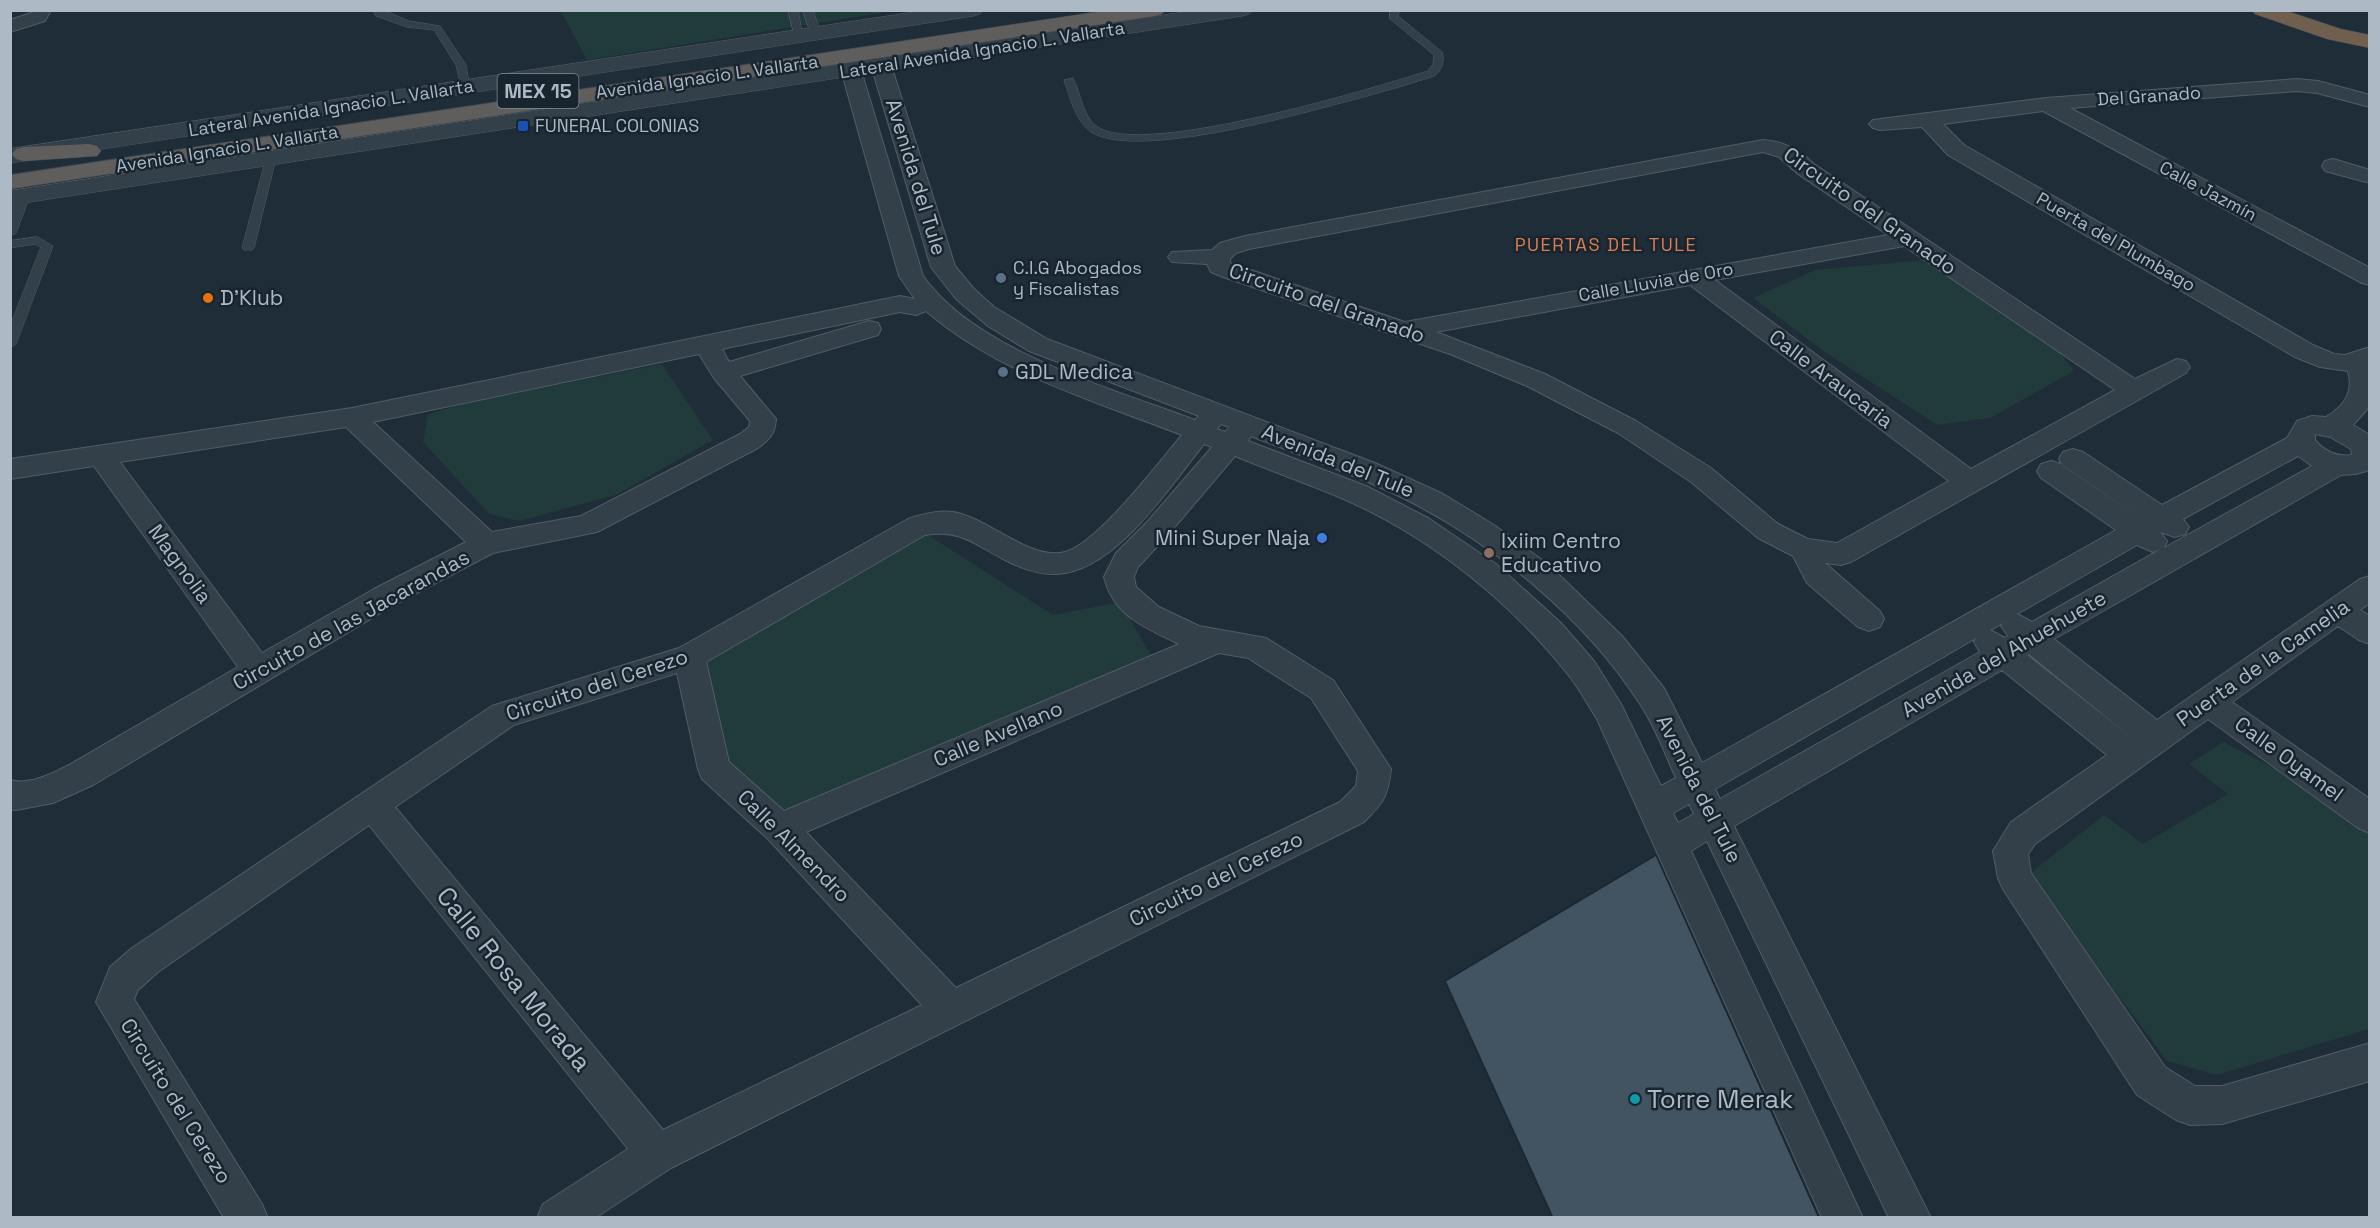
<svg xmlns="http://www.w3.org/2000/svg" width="2380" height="1228" font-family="'Space Grotesk',sans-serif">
<rect width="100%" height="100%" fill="#1f2d39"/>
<path fill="#213a3a" d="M561,11h333l-307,49z
M1924,260l127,81 23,30 -84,47 -53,7 -112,-73 -72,-54 62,-28z
M662,364l51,76 -97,55 -97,26 -30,-7 -66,-72 5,-28 38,-11z
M925,533l128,82 67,-13 35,60 -369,156 -57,-51 -31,-108z
M2223,742l119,60 27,27v200l-152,46 -50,-14 -139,-186 76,-60 39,29 85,-50 -39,-30z"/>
<path fill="#425361" stroke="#1a2630" stroke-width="1.5" d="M1656,855l163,363h-266l-108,-237z"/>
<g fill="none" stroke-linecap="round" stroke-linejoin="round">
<defs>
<path id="service" d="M373,10h10l26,11 31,5 26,39 4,24 -9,-2 -5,-22 -22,-35 -27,-3 -31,-11z
M788,10h10l5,29 -8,-2z
M803,10h10l8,24 -2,2 -8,-2z
M1390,10h10l-2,6 44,36c3,8 0,19 -8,24 -6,3 -15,4 -22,7 -26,8 -52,15 -79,22 -49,13 -199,54 -242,27 -16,-11 -21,-35 -27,-52l9,-2c8,16 10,42 28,51 54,25 266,-39 327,-58l5,-7 1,-9 -44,-36z
M271,155l5,3 -22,90 -2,2h-8l-2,-2 24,-90z
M24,193l6,3 -14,37 -6,3c0,-13 0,-37 14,-43z
M37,237l16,9 -37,98 -6,4v-22l31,-79 -6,-3 -25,4v-7z"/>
<path id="minor" d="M32,10h19l-6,11 -35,11v-12l21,-7z
M881,59l7,2 3,4 64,201 18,22 21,19 53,32 328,124 68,31 51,31 55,40 73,71 42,52 38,75 414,-233 -75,-52 -4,-7 4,-7 10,-3 10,3 78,53 -76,-51 -4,-7 4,-7 10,-3 10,3 79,53 125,-67 10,-17 15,-5 14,1c18,-11 28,-24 22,-46l-28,-4 -25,-10 -347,-202 -26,-28 -42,3 -7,-2 -4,-4 4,-4 173,-22 251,-19 21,2 52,14v12l-53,-14 -20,-2 -227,17 300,160v17l-8,-2 -319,-172 -100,13 21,21 349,200 21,9 11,1 25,-8v59l-17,19 17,10v35l-14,4 -15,1 -287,164 103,81 203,-141 10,-3v27l-10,7 10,6v28l-11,-4 -21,-14 -106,76 138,97v34l-12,-5 -150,-109 -173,125 -7,10 3,19 134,194 30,19h27l148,-43v38l-148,43 -32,1 -14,-5 -39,-25 -134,-206 -5,-11 -5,-27 18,-29 96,-67 -105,-85 -268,156 197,392h-42l-182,-377 -16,10 172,367h-41l-225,-499c-9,-14 -17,-29 -27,-42 -59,-75 -137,-138 -224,-177 -37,-16 -75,-29 -111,-44l-67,79 -30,32 -4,10 2,10 23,20 40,19 67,12 67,42 58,89c-3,28 -8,34 -27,53l-693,346 -76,50h-58l6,-14 85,-55 -259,-324 -211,147 -20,18 -4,9 128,205 6,14h-44l-128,-216 14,-35 22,-19 360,-242 187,-58 229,-129c14,-5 31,-9 45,-7 36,6 77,49 112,40 33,-9 93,-89 117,-117 -88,-34 -184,-62 -256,-124l-10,4 -16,-3 -178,37 7,13 140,-41 9,2 3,6 -3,6 -138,41 36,43c-1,15 -6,20 -18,29l-161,84 -104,21 -99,52 -301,180 -40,18 -37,7 -6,-1v-29c19,6 43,-7 59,-15l169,-98 -144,-201 -84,13v-20l342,-51 548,-112 15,3 -16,-23 -58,-206 3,-4h14l3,4 62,206c53,75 187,112 272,144l4,-4 -170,-65 -41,-25 -32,-27 -25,-32 -60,-202 3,-4zM699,354l15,24 36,43 -1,6 -9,7 -159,82 -89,16 -119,-110zM1221,424l8,3 -4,5 -8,-3zM346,427l120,115 -92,47 -112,64 -142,-191zM2315,434l15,3 21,12 1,6c-15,2 -27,-3 -37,-15zM1251,436c51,20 103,38 152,62 90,45 182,120 237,206 15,22 25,50 36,74l-15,8 -40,-82 -27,-43 -33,-38 -65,-59 -68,-46 -62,-32 -118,-45zM1204,444l8,3 -64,74 -32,32 -12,24c10,40 41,50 75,67l-395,167 -55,-49 -23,-100 219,-127c36,-6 49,9 80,25 16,8 34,15 52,14 59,-3 113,-88 147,-130zM2298,456l14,10 -148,82 3,-7 -7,-9 15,5 10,-3 4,-7 -6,-8zM2137,545l16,7 8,-3 -129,73 -15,-8zM2003,623l-2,3 7,10 -3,2 -15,-8zM1976,638l-2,4 6,10 -260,147 -5,-10zM1219,653l29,5 63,40 47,73 -2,15 -16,16 -384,186 -150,-156zM2029,654l103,84 -105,-83zM677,673l21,96 4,10 66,60 154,166 -259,125 -268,-323 119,-82zM1689,804l5,10 -16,9 -5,-10z
M1763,140c21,1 36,10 51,24l321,215 42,-20 9,2 4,6 -4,6 -335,189 -10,3 -16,-2 55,48 4,8 -4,8 -11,4 -11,-4 -51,-44 -14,-27 -35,-18 -67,-56 -73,-49 -91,-47 -77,-32 -227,-77 -12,-5 -4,-8 -35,-2 -4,-5 4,-5 40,-2 8,-7 25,-7zM1763,152l16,5 19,17 90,61 -483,87 -175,-59v-4l6,-6 13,-4zM1904,246l211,144 -144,79 -256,-189zM1690,285l259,196 -112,62 -29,-4 -30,-15 -67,-56 -75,-47 -91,-47 -109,-42z
M2333,159l37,11v13l-45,-12 -3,-5 3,-5z"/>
<path id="tertiary" d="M928,10h55l-3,4 -7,2 -963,147v-14z
M1197,10h55l-3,4 -7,2 -1232,189v-14z"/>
<path id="trunk" d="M1110,10h55l-3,4 -7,2 -1145,173v-14z
M89,144l8,2 4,5 -4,5 -73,5 -8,-2 -4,-5 4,-5 8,-2z"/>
<path id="motorway" d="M2252,10h32l57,19 29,6v13l-43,-9 -72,-25z"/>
</defs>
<use href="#service" stroke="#505d67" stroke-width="1"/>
<use href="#minor" stroke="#505d67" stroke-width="2"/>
<use href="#tertiary" stroke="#505d67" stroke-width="1"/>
<use href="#trunk" stroke="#3d4a54" stroke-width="1"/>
<use href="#motorway" stroke="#3d4a54" stroke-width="1"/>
<use href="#service" fill="#333f49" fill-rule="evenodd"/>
<use href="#minor" fill="#333f49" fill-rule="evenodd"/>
<use href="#tertiary" fill="#333f49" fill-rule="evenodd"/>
<use href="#trunk" fill="#605e5c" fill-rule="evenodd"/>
<use href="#motorway" fill="#705f4f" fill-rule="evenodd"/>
</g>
<rect fill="#1a4fb4" stroke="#18242e" stroke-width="2" x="517" y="120" width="12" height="12" rx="3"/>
<g fill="#5c6f8a" stroke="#18242e" stroke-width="2">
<circle cx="1001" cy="278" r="6"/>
<circle cx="1003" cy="372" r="6"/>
</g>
<circle fill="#e8710a" stroke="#18242e" stroke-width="2" cx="208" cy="298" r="6"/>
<circle fill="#3f7fe0" stroke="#18242e" stroke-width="2" cx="1322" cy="538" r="6"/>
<circle fill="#8d6e63" stroke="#18242e" stroke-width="2" cx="1489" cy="553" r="6"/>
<circle fill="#0f9aa8" stroke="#18242e" stroke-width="2" cx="1635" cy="1099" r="6"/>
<g text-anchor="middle" stroke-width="5" stroke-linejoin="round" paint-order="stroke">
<g font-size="18" fill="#adbac6" stroke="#18242e">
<text transform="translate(982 50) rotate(-9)" y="6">Lateral Avenida Ignacio L. Vallarta</text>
<text transform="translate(707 77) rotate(-8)" y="6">Avenida Ignacio L. Vallarta</text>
<text transform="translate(2149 96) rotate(-4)" y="6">Del Granado</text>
<text transform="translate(331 108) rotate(-9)" y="6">Lateral Avenida Ignacio L. Vallarta</text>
<text transform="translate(227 149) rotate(-9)" y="6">Avenida Ignacio L. Vallarta</text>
<text transform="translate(2208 191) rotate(28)" y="6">Calle Jazmín</text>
<text transform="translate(2116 242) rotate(30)" y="6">Puerta del Plumbago</text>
<text transform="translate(1656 282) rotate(-10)" y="6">Calle Lluvia de Oro</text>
</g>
<g font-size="18" fill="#adbac6" stroke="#18242e" text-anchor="start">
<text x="535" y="132">FUNERAL COLONIAS</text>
<text x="1013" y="274">C.I.G Abogados<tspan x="1013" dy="21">y Fiscalistas</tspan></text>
</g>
<g font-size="18" letter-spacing="1.5" fill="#da7e54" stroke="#18242e">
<text x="1606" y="251">PUERTAS DEL TULE</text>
</g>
<rect fill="#18242e" stroke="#808d98" stroke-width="1.5" x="497.5" y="74" width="81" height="34" rx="4.5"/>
<g font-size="20" font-weight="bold" fill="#adbac6">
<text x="538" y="98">MEX 15</text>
</g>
<g font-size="21" fill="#adbac6" stroke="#18242e">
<text transform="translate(916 177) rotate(73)" y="7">Avenida del Tule</text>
<text transform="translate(1870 211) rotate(35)" y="7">Circuito del Granado</text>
<text transform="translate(1327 303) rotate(19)" y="7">Circuito del Granado</text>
<text transform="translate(1831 379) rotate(37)" y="7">Calle Araucaria</text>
<text transform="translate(1338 461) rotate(22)" y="7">Avenida del Tule</text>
<text transform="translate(180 564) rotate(54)" y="7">Magnolia</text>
<text transform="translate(351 620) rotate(-29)" y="7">Circuito de las Jacarandas</text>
<text transform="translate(2004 654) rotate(-30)" y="7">Avenida del Ahuehuete</text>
<text transform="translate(2263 663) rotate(-35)" y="7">Puerta de la Camelia</text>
<text transform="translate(597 685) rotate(-18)" y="7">Circuito del Cerezo</text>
<text transform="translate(998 734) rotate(-23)" y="7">Calle Avellano</text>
<text transform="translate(2289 759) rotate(36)" y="7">Calle Oyamel</text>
<text transform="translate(1699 789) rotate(63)" y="7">Avenida del Tule</text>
<text transform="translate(794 846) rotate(45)" y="7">Calle Almendro</text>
<text transform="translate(1216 879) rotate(-26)" y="7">Circuito del Cerezo</text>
<text transform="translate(176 1101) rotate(58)" y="7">Circuito del Cerezo</text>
</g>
<g font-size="21" fill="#adbac6" stroke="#18242e" text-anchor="start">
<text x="220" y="305">D'Klub</text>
<text x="1015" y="379">GDL Medica</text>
<text x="1310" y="545" text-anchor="end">Mini Super Naja</text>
<text x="1501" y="548">Ixiim Centro<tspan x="1501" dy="24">Educativo</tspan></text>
</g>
<g font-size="26" fill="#adbac6" stroke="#18242e">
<text transform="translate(514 979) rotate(51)" y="9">Calle Rosa Morada</text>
</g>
<g font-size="26" fill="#adbac6" stroke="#18242e" text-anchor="start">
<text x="1647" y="1108">Torre Merak</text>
</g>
</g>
<rect width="2380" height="1228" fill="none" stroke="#adbac6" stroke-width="24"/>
</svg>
